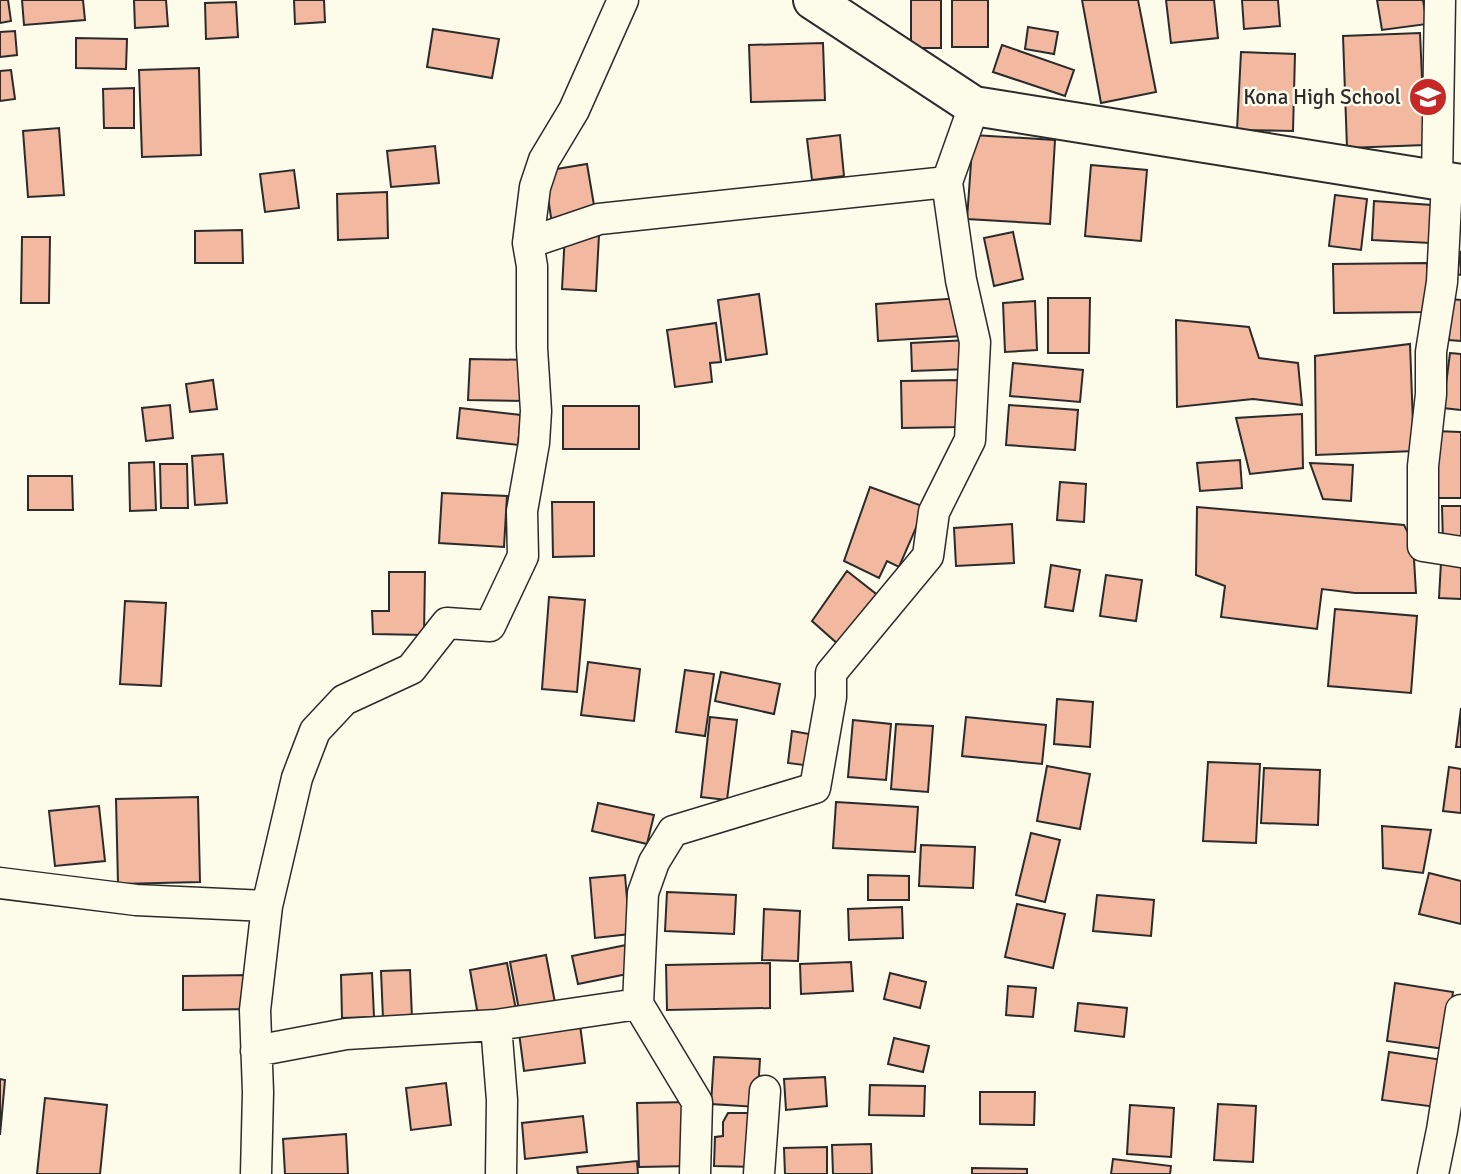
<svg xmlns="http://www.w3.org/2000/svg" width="1461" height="1174" font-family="Signika,sans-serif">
<rect width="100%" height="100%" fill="#fdfbea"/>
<path fill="#f2b8a0" stroke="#2b2b2b" stroke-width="2" d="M0,0h8l3,21 -11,2z
M22,0h61l2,20 -61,5z
M134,0h32l2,26 -33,2z
M294,0h30l1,22 -30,2z
M911,0h30v48h-30z
M952,0h36v47h-36z
M1082,0h56l18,92 -55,11z
M1166,0h48l4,38 -47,5z
M1242,0h36l2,26 -36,3z
M1377,0h46l4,24 -45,6z
M236,2l2,35 -32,2 -1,-36z
M1028,27l30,5 -4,22 -29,-5z
M433,29l66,10 -7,39 -65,-11z
M15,31l2,24 -17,2v-25z
M1420,33l5,112 -78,3 -4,-112z
M76,38l51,1 -1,30 -50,-1z
M823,43l2,57 -74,2 -2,-57z
M1002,45l72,25 -9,26 -72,-24z
M1241,52l54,2 -2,77 -56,-1z
M199,68l2,87 -59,2 -3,-87z
M11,70l4,29 -15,2v-30z
M134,88v40h-30l-1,-39z
M59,128l5,67 -36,2 -5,-66z
M840,135l4,41 -32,4 -5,-41z
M973,135l82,5 -5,84 -83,-5z
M435,146l4,37 -48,4 -4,-36z
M587,164l9,53 -44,7 -8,-53z
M1091,165l56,5 -6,71 -56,-5z
M294,170l5,38 -34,4 -5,-38z
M387,192l1,46 -50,2 -1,-46z
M1335,195l32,4 -6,51 -32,-4z
M1374,201l58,4 -2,38 -58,-3z
M242,230l1,33h-48v-32z
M1013,232l10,47 -29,7 -10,-48z
M565,233l34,2 -3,56 -34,-2z
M22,237h28l-1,66h-28z
M1461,251v24l-4,-1z
M1427,263l1,49 -94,1 -1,-49z
M759,294l8,60 -41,6 -8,-60z
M961,298l2,38 -85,5 -2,-37z
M1048,298h42l-1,55h-41z
M1450,299l11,1v41l-12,-1z
M1035,301l2,49 -32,2 -2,-49z
M1176,320l73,7 10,31 39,5 4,42 -49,-6 -76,8z
M716,323l5,39 -11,1 2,19 -37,5 -8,-57z
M968,340l1,29 -57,2 -1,-28z
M1410,344l4,107 -98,4 -1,-99z
M1450,353l11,1v56l-18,-2z
M470,359l61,1 -1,41 -62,-1z
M1013,363l70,7 -3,32 -70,-6z
M213,380l4,29 -27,3 -4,-28z
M960,380v47l-58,1 -1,-47z
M170,405l3,33 -27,3 -4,-33z
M1009,405l69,5 -3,40 -69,-5z
M563,406h76v43h-76z
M460,408l61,7 -3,30 -61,-7z
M1302,414l1,54 -53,6 -14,-56z
M1434,431l27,1v66h-26z
M223,454l4,49 -32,2 -3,-49z
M1240,460l2,28 -42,3 -3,-28z
M154,462l2,48 -26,1 -1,-48z
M1310,463l43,2 -2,36 -28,-2z
M160,464h27l1,44h-27z
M28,476h44l1,34h-45z
M1060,482l26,2 -2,38 -27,-2z
M870,487l55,20 -26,60 -12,-6 -8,17 -35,-17z
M442,493l65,3 -3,51 -65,-4z
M552,502h42v54l-41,1z
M1442,506h19v37h-18z
M1197,507l207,18 9,17 3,51h-61l-33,-4 -5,40 -96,-12 4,-31 -29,-11z
M1012,524l2,39 -58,3 -2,-38z
M1441,562l20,2v35l-22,-1z
M1051,565l29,5 -7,41 -28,-4z
M847,571l33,26 -41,48 -27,-24z
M389,572h36l-1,63 -51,-1 -1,-23h17z
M1106,575l36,5 -6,41 -36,-5z
M549,597l36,3 -8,92 -35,-3z
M125,601l41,2 -5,83 -41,-2z
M1335,609l82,7 -6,77 -83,-7z
M588,662l52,7 -6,52 -53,-6z
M685,670l29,4 -9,62 -29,-4z
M721,672l59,12 -6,30 -59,-13z
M1057,699l36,3 -3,45 -36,-3z
M1461,708v39h-5z
M710,717l27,3 -10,80 -26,-3z
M966,717l80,8 -4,39 -80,-8z
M853,720l38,4 -5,56 -38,-3z
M896,724l37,2 -5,66 -37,-3z
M792,731l23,4 -4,31 -23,-3z
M1208,762l52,2 -4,79 -53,-2z
M1047,766l43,8 -10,55 -43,-8z
M1449,767l12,2v44l-18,-2z
M1264,768l56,2 -2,55 -57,-2z
M198,797l2,85 -82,2 -2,-85z
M836,802l82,5 -3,45 -82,-4z
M598,803l56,12 -7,29 -55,-13z
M99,806l6,55 -50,5 -6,-55z
M1382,826l49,4 -8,43 -40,-5z
M1031,833l29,7 -15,62 -29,-7z
M921,845l54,2 -2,41 -54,-2z
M1429,873l32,8v43l-42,-10z
M625,875l5,59 -35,4 -5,-60z
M868,875l41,1v24h-41z
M667,892l69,3 -2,39 -69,-3z
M1097,895l57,5 -3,36 -58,-5z
M1017,904l48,10 -12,54 -48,-11z
M902,907l1,31 -54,2 -1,-31z
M764,909l36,2 -2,50 -36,-1z
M631,944l6,28 -59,12 -6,-28z
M546,955l10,53 -36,7 -10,-53z
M851,962l2,29 -52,3 -1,-30z
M507,963l10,52 -38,6 -9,-51z
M770,963v45l-103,2 -1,-45z
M410,970l2,48 -29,1 -2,-48z
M372,973l2,44 -32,1 -1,-43z
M890,973l36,9 -6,26 -36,-9z
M251,975l1,34 -69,1v-34z
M1395,983l58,9 -8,57 -58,-8z
M1008,986l28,2 -3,29 -27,-2z
M1078,1003l49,5 -3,29 -49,-6z
M579,1017l6,46 -61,8 -6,-46z
M894,1038l35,8 -6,26 -35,-8z
M1389,1052l54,8 -7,47 -54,-7z
M714,1057l46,2 -3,48 -46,-3z
M825,1077l2,29 -41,4 -2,-31z
M0,1079l5,1 -5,55z
M446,1083l5,42 -40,5 -5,-42z
M870,1085l55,1 -1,30 -55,-1z
M980,1092h55l-1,33 -54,-1z
M45,1098l62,7 -7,69h-63z
M689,1102l2,64 -52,1 -2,-64z
M1218,1104l38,2 -3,56 -39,-2z
M1130,1105l44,3 -3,49 -44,-3z
M728,1113h30l-1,54 -43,-1 1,-29 8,-1v-14z
M583,1116l4,36 -62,7 -3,-36z
M346,1134l2,40h-63l-2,-35z
M871,1144l1,30h-39l-1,-29z
M827,1147v27h-42l-1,-26z
M1113,1159l58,7 -1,8h-59z
M637,1161l1,13h-60l-1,-7z
M972,1168l55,1v5h-55z"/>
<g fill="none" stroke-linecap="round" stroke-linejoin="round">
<defs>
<path id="minor" d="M1437,180l3,-180
M1447,182l-5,100 -11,70v42l-8,72v80l38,6
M528,243l71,-24 348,-37
M0,883l136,17 131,6
M638,1004l59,98 -2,72
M496,1025l6,75 -1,74
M256,1051l90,-17 150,-9 142,-21 5,-111 11,-31 19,-31 142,-43 16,-91v-24l97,-117 6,-44 36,-72 5,-98 -14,-62 -14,-98 27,-76
M256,1174l2,-82 -3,-82 12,-104 30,-128 18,-47 29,-31 67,-31 36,-46 43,3 33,-70 -1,-45 12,-68 2,-32 -4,-63v-82l-4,-23 7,-56 9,-27 30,-50 49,-110
M759,1174l6,-83
M1433,1174l9,-44 19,-120"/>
<path id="primary" d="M813,0l161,106 487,78"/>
</defs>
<use href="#minor" stroke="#2b2b2b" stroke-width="33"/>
<use href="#primary" stroke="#2b2b2b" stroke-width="42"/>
<use href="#minor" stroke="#fdfbea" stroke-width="30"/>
<use href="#primary" stroke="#fdfbea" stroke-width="38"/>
</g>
<defs>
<symbol id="school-disc" viewBox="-11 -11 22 22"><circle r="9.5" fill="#c62828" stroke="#fdfbea"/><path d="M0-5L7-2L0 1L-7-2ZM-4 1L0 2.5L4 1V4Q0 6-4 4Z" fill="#fff"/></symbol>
</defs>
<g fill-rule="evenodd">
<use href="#school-disc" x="1406" y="75" width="44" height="44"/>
</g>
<g text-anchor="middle" stroke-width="5" stroke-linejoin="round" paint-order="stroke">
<g font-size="21" fill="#2b2b2b" stroke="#fdfbea" text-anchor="end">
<text x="1401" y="104">Kona High School</text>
</g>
</g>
</svg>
